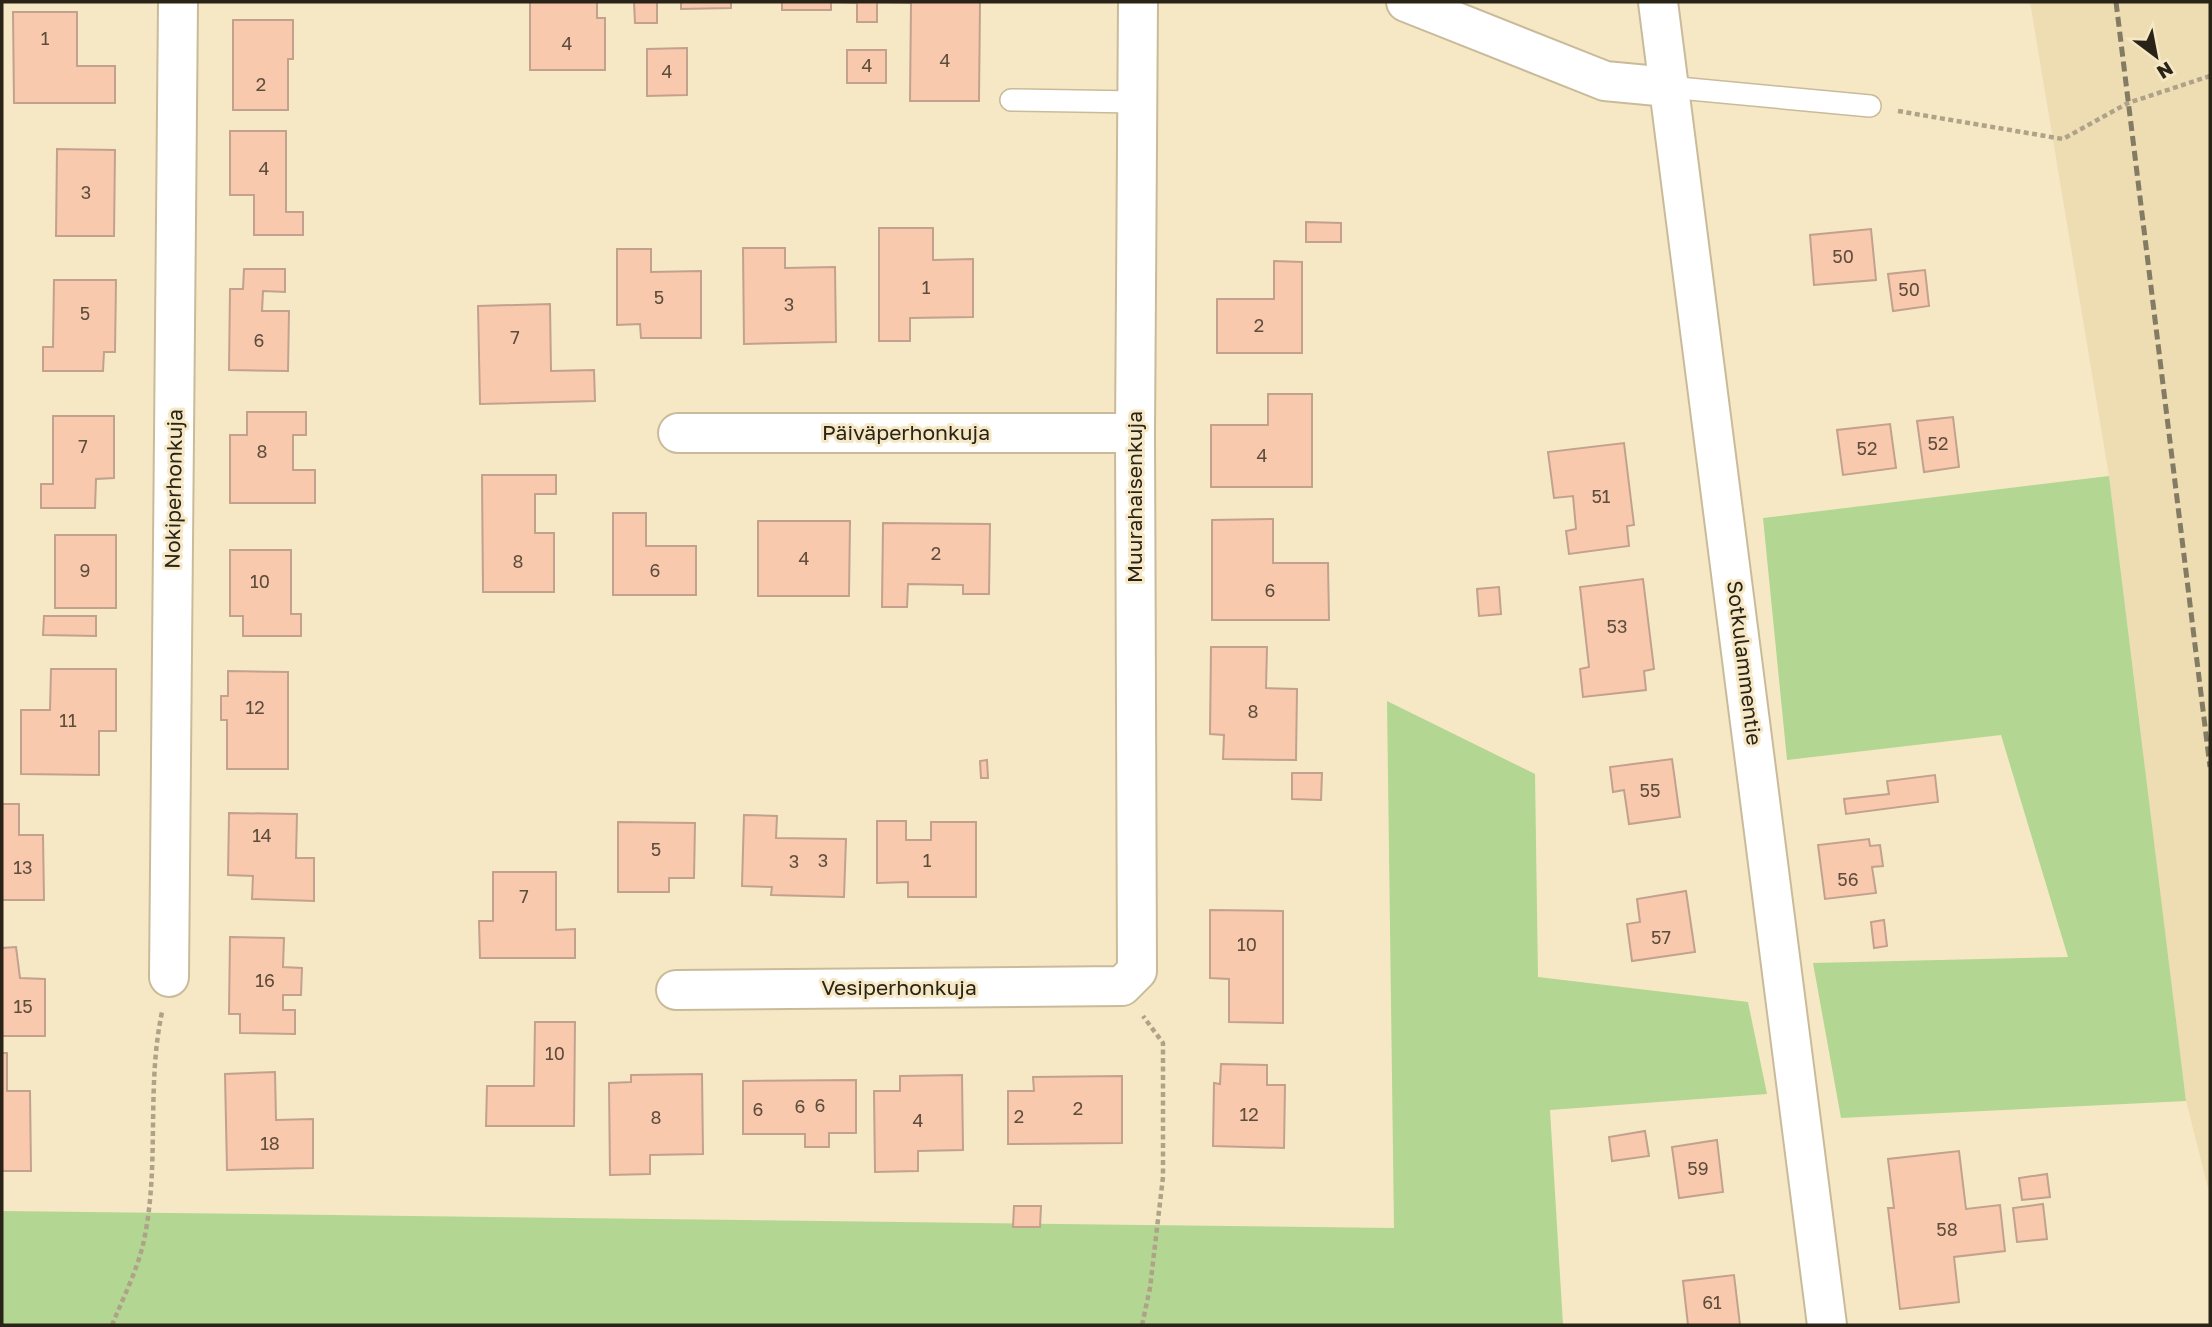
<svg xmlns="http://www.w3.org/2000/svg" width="2212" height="1327" font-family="'Golos Text',sans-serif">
<rect width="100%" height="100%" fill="#f6e8c5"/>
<path fill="#eeddb3" d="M2030,2h180v1194l-24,-95 -77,-625z"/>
<path fill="#b3d692" d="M2109,476l77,625 -345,17 -28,-155 255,-6 -67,-222 -214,25 -24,-242z
M1387,701l148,73 3,203 210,25 19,92 -217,16 13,215h-1561v-114l1392,17z"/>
<path fill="#f9c9ad" stroke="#c2a18e" stroke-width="2" d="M530,2h96h-29v16h8v52h-75z
M634,2h23v21h-22z
M681,2h50v6l-50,1z
M782,2h198l-1,99h-69l1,-98 -34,-1v20h-20v-19l-26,-1v8h-49z
M13,12h64v54h38v37h-101z
M233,20h60v39h-5v51h-55z
M687,48v47l-40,1v-47z
M847,50h39v33h-39z
M230,131h56v81h17v23h-49v-40h-24z
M57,149l58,1 -1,86h-58z
M1306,222l35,1v19h-35z
M879,228h54v32l40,-1v58l-63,1v23h-31z
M1871,229l5,51 -62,5 -4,-50z
M743,248h42v20l50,-1 1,75 -92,2z
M617,249h34v23l50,-1v67h-60l-1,-14 -23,1z
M1274,261l28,1v91h-85v-54h57z
M244,269h41v23l-22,-1 -1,20h27l-1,60 -59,-1 1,-81h13z
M1925,270l4,36 -36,5 -5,-37z
M54,280h62l-1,72h-11l-1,19h-60v-24h10z
M550,304l1,67 43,-1 1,31 -115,3 -2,-98z
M1268,394h44v93h-101v-62h57z
M247,412h59v23h-13v35h22v33h-85v-68h17z
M53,416h61v62l-18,1 -1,29h-54v-24h12z
M1953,417l6,50 -35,5 -7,-51z
M1890,424l6,44 -53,7 -6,-45z
M1624,443l10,82 -7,1 2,20 -60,8 -3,-23 10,-2 -3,-33 -19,2 -6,-46z
M482,475h74v19h-21v39h19v59h-71z
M613,513h33v33h50v49h-83z
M1273,519v44h55l1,57h-117v-100z
M758,521h92l-1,75h-91z
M883,523l107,1 -1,70h-26v-9l-55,-1 -1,23h-25z
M55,535h61v73h-61z
M230,550h61v64h10v22h-58v-20h-13z
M1643,579l11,90 -10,2 2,19 -63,7 -3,-28 9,-2 -9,-80z
M1499,587l2,27 -22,2 -2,-27z
M44,616h52v20l-53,-1z
M1211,647h56l-1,41 31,1 -1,71 -73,-1 1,-24 -14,-1z
M51,669h65v62h-17v44l-78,-1v-64h29z
M228,671l60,1v97h-61v-49h-6v-24h7z
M1672,759l8,58 -51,7 -5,-34 -11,2 -3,-25z
M987,760l1,18h-7l-1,-17z
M1292,773h30l-1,27 -29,-1z
M1935,775l3,27 -92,12 -2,-15 45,-5 -2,-13z
M2,804h17v31h24l1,65h-42z
M229,813l68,1 -1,44h18v43l-62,-2 1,-23 -25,-1z
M744,815l33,1 -1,22 70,1 -2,58 -73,-2 1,-8 -30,-1z
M877,821h29v19h25v-18h45v75h-68v-15l-31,1z
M618,822l77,1 -1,55h-25v14h-51z
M1869,839l1,7 10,-1 3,21 -11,1 4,26 -51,6 -7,-54z
M493,872h63v58l19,-1v29h-95l-1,-37h14z
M1686,891l9,61 -63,9 -5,-37 13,-2 -3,-23z
M1210,910l73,1v112l-54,-1v-43l-19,-1z
M1884,920l3,26 -13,2 -3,-26z
M230,937l54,1 -1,29 19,1 -1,27h-18v15h12v24l-55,-1v-19h-11z
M16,947l4,31 25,1v57h-43v-88z
M535,1022h40l-1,104h-88l1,-40h47z
M2,1053h5v38h23l1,80h-29z
M1221,1064l46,1v20h18l-1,63 -71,-2 1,-63 6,1z
M275,1072l1,48 37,-1v49l-86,2 -2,-96z
M702,1074l1,80 -53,1v19l-40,1 -1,-92 22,-1v-7z
M962,1075l1,75 -45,1v20l-43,1 -1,-81h26v-15z
M1122,1076v67l-114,1v-53h26l-1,-14z
M856,1080v53h-27v14h-24v-13h-62v-53z
M1645,1131l4,25 -37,5 -3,-24z
M1717,1140l6,52 -44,6 -7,-51z
M1959,1151l7,58 34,-4 5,46 -51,6 5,45 -59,7 -12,-101h6l-6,-49z
M2047,1174l3,23 -28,3 -3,-22z
M2043,1204l4,35 -30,3 -4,-34z
M1014,1206h27l-1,21h-27z
M1734,1275l6,50h-52l-5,-44z"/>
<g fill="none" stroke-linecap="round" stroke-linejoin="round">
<defs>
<path id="service" d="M1668,87l202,19
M1011,100l126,2"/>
<path id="minor" d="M1406,2l199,79 63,6
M1658,2l169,1323
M678,433h457
M169,977l9,-975
M676,990l446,-4 15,-15 -2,-538 3,-431"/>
</defs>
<use href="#service" stroke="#c9bb9a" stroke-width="24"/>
<use href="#minor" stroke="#c9bb9a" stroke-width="42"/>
<path stroke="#aea388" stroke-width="4.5" stroke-dasharray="5 3.5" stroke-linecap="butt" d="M1898,111l165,28 65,-36 82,-27
M112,1325c11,-27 26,-56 32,-85 16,-75 2,-153 18,-228
M1142,1325l8,-37 13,-111v-134l-20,-27"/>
<use href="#service" stroke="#fff" stroke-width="21"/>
<use href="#minor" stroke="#fff" stroke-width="38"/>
<path stroke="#847b64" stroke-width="5" stroke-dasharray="10 5" stroke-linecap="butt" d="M2116,2l94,765"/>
</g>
<g text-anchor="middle" stroke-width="6" stroke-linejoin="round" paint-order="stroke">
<g font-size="18" fill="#5d4d3c">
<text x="45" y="45">1</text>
<text x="567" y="50">4</text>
<text x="945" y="67">4</text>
<text x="867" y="72">4</text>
<text x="667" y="78">4</text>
<text x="261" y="91">2</text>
<text x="264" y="175">4</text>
<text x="86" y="199">3</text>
<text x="1843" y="263">50</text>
<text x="926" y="294">1</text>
<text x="1909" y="296">50</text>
<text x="659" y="304">5</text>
<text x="789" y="311">3</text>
<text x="85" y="320">5</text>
<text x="1259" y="332">2</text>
<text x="515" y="344">7</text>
<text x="259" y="347">6</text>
<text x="1938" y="450">52</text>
<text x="83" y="453">7</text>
<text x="1867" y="455">52</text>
<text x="262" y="458">8</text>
<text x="1262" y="462">4</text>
<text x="1601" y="503">51</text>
<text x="936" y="560">2</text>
<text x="804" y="565">4</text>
<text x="518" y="568">8</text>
<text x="85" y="577">9</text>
<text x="655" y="577">6</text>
<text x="260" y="588">10</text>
<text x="1270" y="597">6</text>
<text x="1617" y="633">53</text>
<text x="255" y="714">12</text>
<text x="1253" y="718">8</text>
<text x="68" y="727">11</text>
<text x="1650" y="797">55</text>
<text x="262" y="842">14</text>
<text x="656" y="856">5</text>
<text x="823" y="867">3</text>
<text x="927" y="867">1</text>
<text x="794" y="868">3</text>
<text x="23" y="874">13</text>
<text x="1848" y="886">56</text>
<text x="524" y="903">7</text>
<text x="1661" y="944">57</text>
<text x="1247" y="951">10</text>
<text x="265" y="987">16</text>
<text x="23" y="1013">15</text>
<text x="555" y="1060">10</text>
<text x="820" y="1112">6</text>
<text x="800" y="1113">6</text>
<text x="1078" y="1115">2</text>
<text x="758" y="1116">6</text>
<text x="1249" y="1121">12</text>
<text x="1019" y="1123">2</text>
<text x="656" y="1124">8</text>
<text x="918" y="1127">4</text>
<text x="270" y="1150">18</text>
<text x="1698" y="1175">59</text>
<text x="1947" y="1236">58</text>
<text x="1712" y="1309">61</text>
</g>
<g font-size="21" fill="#292417" stroke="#f6e8c5">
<text x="906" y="440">Päiväperhonkuja</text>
<text transform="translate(174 489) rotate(-89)" y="7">Nokiperhonkuja</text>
<text transform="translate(1135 497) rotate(-90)" y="7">Muurahaisenkuja</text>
<text transform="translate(1744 663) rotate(83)" y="7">Sotkulammentie</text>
<text x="899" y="995">Vesiperhonkuja</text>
</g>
</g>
<rect width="2212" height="1327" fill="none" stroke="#292417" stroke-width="7"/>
<g transform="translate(2156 56) rotate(148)" stroke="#f6e8c5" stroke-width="5" paint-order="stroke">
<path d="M0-5L12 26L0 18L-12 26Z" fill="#292417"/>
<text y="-10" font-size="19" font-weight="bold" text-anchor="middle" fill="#292417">N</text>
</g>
</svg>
